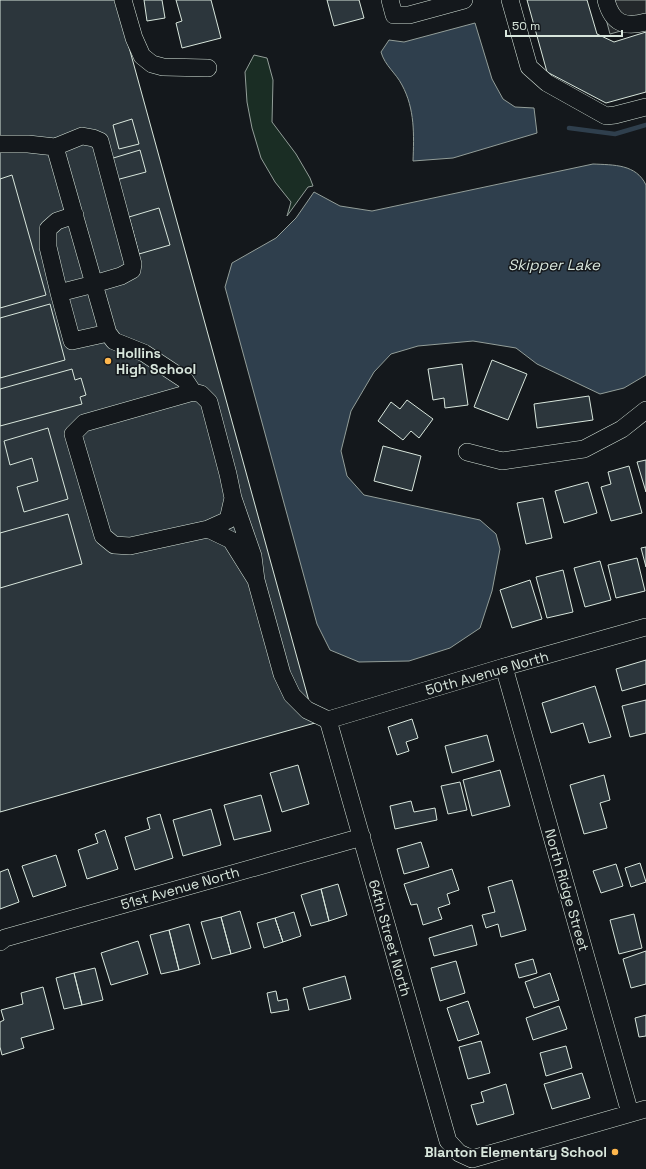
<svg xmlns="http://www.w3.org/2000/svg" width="646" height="1169" font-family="'Space Grotesk',sans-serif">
<rect width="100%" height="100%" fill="#14181c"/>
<path fill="#1a2d24" stroke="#939e99" d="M254,55l13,3 6,22 -1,42 24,32 14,24 3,8 -5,1 -21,29 4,-14 -16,-20 -14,-24 -9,-30 -5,-26 -2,-30z"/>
<path fill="#24282b" stroke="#939e99" d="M601,0h45v24l-36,10z"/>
<path fill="#2f3f4d" stroke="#939e99" d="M475,23l17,56 11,20 12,8 19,1 3,25 -84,25 -40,3c1,-26 2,-52 -11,-76 -6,-12 -17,-19 -21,-33l8,-12 15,2z
M593,164c21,1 43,0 53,21v190l-22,13 -24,6 -63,-30 -21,-16 -43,-7 -55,5 -27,8 -17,18 -23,39 -10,40 6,25 17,19 116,25 16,14 4,15 -8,42 -12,37 -30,20 -41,13 -50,1 -29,-12 -13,-26 -92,-337 7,-24 44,-25 20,-20 18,-26 26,14 32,5z"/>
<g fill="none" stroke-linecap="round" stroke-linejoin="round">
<path stroke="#2f3f4d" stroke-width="4.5" d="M569,128l46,6 31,-9"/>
</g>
<path fill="#2c363c" stroke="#d8e6dc" d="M0,0h116l199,723 -315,89z
M144,0h18l3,18 -18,3z
M176,0h35l10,38 -39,10 -6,-25 6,-2z
M327,0h32l5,18 -30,8z
M527,0h60l10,34 17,8 32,-10v60l-40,11 -59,-31z
M132,119l7,25 -20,5 -6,-24z
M140,150l6,22 -30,8 -6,-21z
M12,175l34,120 -46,13v-129z
M159,208l11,37 -31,9 -10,-37z
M50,304l15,56 -65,18v-60z
M492,360l35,14 -19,46 -34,-13z
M462,364l6,41 -23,3 -1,-10 -11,2 -5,-31z
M72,369l3,11 6,-2 5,17 -6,2 2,7 -82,22v-37z
M589,396l4,24 -56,8 -3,-24z
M407,400l26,19 -14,19 -8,-7 -8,9 -25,-19 13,-19 9,7z
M48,428l20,71 -44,13 -7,-25 21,-6 -6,-23 -22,7 -6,-24z
M383,446l38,10 -9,35 -38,-10z
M646,460v32l-9,-30z
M629,466l13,47 -31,8 -10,-34 10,-3 -3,-12z
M588,482l9,31 -33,10 -9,-32z
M543,498l9,40 -26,6 -9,-41z
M68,514l14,50 -82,24v-55z
M646,547v20l-5,-19z
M637,558l8,33 -29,7 -8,-33z
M600,561l11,39 -26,7 -11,-39z
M563,570l10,42 -26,6 -11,-41z
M530,580l12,39 -30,9 -12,-38z
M646,660v24l-24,7 -6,-22z
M595,686l16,51 -22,6 -6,-20 -32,10 -9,-30z
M646,700v33l-16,4 -8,-31z
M412,719l6,19 -12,4 3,9 -12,4 -9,-28z
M487,735l7,26 -42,12 -7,-27z
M298,765l11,39 -27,8 -12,-39z
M500,770l10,36 -38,10 -9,-36z
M604,775l6,25 -10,3 7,25 -23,6 -14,-49z
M460,782l7,28 -19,4 -7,-28z
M261,795l10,36 -37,9 -10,-35z
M411,801l3,11 21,-4 2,12 -42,9 -5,-23z
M211,809l10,36 -38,11 -10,-36z
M160,814l13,44 -38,12 -10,-33 25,-8 -3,-11z
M105,830l13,39 -31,10 -9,-29 20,-7 -3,-9z
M421,842l8,25 -25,7 -7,-25z
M56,855l10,31 -33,11 -11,-31z
M640,863l6,19 -15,5 -6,-19z
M616,864l7,22 -22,7 -8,-22z
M8,869l11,33 -19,7v-37z
M452,869l7,21 -12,4 3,10 -12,4 4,11 -19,6 -6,-21 -6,1 -7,-21z
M512,880l14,50 -25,7 -3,-13 -12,4 -4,-13 13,-3 -7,-25z
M338,884l9,31 -18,6 -8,-32z
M321,889l8,32 -18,5 -10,-31z
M240,911l11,37 -20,6 -10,-37z
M294,912l7,24 -18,6 -8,-24z
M634,914l8,34 -23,6 -9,-34z
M221,917l10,37 -19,5 -11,-37z
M275,918l8,24 -19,6 -7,-25z
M189,924l11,40 -21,6 -10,-40z
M472,925l5,20 -43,11 -5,-18z
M169,930l10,40 -18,4 -11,-39z
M138,941l10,33 -37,11 -10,-32z
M646,951v33l-15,4 -8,-29z
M533,959l4,14 -18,5 -4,-14z
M456,961l9,32 -25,8 -9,-33z
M95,968l8,32 -21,5 -8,-32z
M74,973l8,32 -18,4 -8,-31z
M550,973l9,27 -25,8 -9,-26z
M345,976l6,23 -42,11 -6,-22z
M43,987l11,42 -33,9 3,10 -22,7 -2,-8v-25l4,-2 -3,-10 22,-6 -2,-11z
M276,991l2,10 9,-2 2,11 -18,3 -4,-20z
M468,1001l11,33 -21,7 -11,-33z
M559,1006l8,23 -34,11 -7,-22z
M646,1015v21l-7,1 -4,-19z
M481,1041l9,32 -22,6 -9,-32z
M566,1046l6,22 -26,8 -6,-23z
M582,1073l8,25 -38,11 -8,-25z
M506,1084l8,30 -37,11 -6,-20 13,-3 -3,-10z"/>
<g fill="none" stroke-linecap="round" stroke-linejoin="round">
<defs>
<path id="minor" d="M123,0l11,38 8,18 10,8 11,3 45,1
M390,0l4,15h15l55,-15
M510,0l19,67 18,16 59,33 9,-1 31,-8
M606,0c6,23 18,28 40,22
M0,144h28l27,3 27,-11 11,2 7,3 33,123 -1,6 -11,6 -27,8 14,49 6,8 30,12 41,27 8,12
M55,147l39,137 -35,9
M75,215l-18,6 -9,8v18l11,46 13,48 36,-8
M467,452l35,9 82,-12 38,-20 24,-19
M208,529l23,11 25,40 -3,-24 -20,-58 -5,-24 -19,-72 -8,-8 -8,-2 -109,31 -11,11 30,102 11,9 16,1 78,-17 20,-9 5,-22
M256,580l26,94 10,21 15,15 21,10
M504,667l126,446
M328,720l120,421 11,12 13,6 174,-50
M328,720l176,-53 142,-40
M0,942l5,-4 357,-101"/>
</defs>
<use href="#minor" stroke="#d8e6dc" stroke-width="18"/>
<use href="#minor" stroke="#14181c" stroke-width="17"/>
</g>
<g fill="#ffb74d" stroke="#14181c" stroke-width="1.5">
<circle cx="108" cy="361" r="4"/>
<circle cx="615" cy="1152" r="4"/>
</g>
<g text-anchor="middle" stroke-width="3" stroke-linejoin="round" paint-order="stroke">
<g font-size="14" font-weight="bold" fill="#d8e6dc" stroke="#14181c" text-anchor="start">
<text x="116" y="358">Hollins<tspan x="116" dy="16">High School</tspan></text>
<text x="607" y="1157" text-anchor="end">Blanton Elementary School</text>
</g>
<g font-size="14" fill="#d8e6dc" stroke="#14181c">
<text transform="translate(487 673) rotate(-16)" y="5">50th Avenue North</text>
<text transform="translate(180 888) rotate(-16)" y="5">51st Avenue North</text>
<text transform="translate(567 890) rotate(74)" y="5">North Ridge Street</text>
<text transform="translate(390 938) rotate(74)" y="5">64th Street North</text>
</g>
<g font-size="15" font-style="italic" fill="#d8e6dc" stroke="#14181c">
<text x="554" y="270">Skipper Lake</text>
</g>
</g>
<path d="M506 30v6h116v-6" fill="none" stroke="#d8e6dc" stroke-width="2"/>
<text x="512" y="30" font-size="12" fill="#d8e6dc" stroke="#14181c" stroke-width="3" paint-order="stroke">50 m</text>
</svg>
